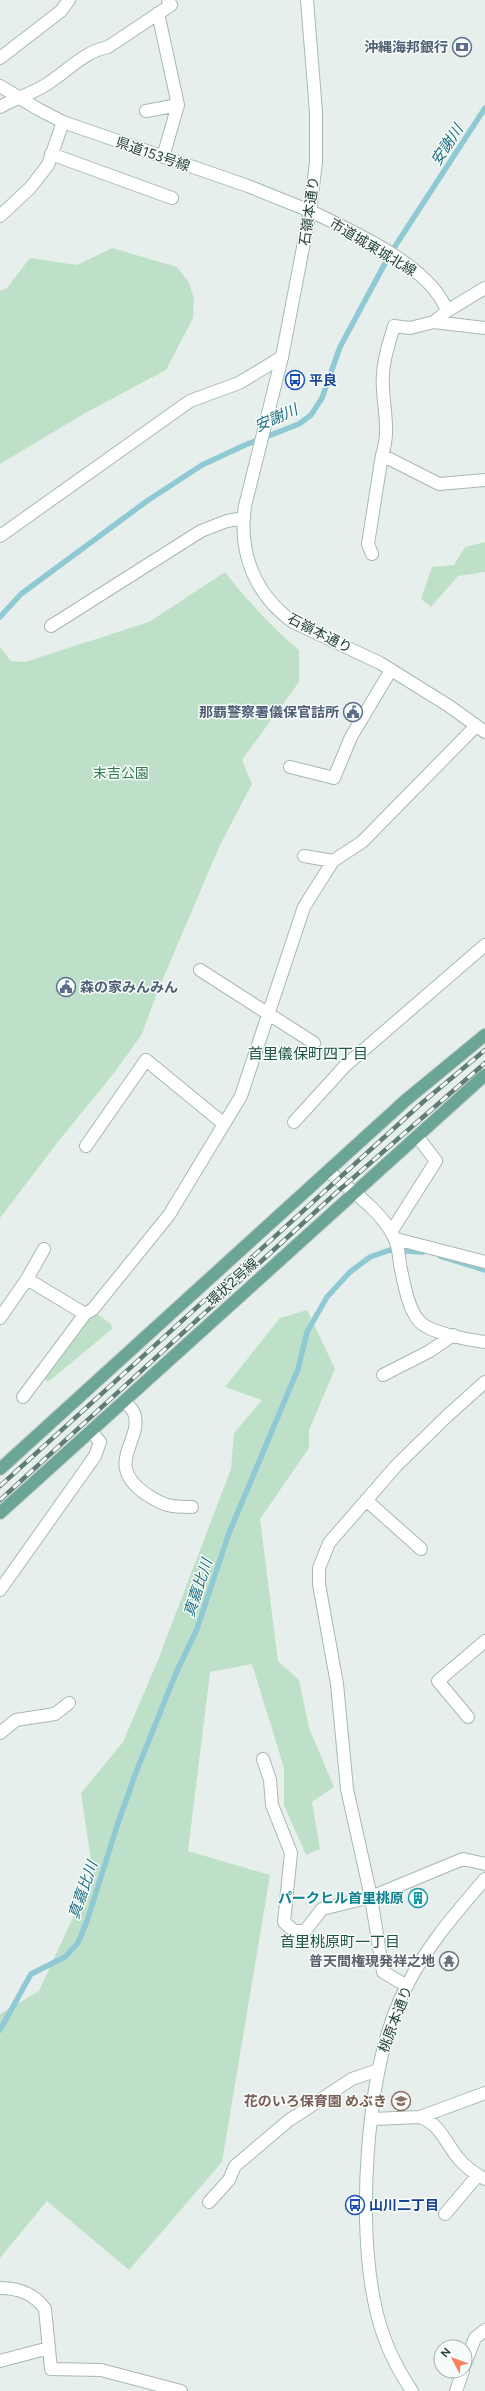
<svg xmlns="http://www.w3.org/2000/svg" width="485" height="2391" font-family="Figtree,'Noto Sans JP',sans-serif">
<rect width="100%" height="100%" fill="#e6efeb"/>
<path fill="#bfe0c8" d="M112,248l65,19 12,16 5,15 -1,20 -27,52 -79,42 -87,52v-173l7,-3 23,-30 47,7z
M485,542v30l-27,4 -27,31 -10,-8 11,-32 22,-2 11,-18z
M225,572c22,28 46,55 74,78v32l-57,78 10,24 -32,61 -64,150 -14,39 -28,39 -57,70 -57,75v-571l11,14 14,1 124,-40z
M307,1310l28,59 -26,61v18l-49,71 18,142 21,19 10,48 25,59 -22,15 8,47 -14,6 -22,-50v-37l-32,-104 -42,8 -22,179 82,24 -48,287 -93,108 -82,-69 -47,57v-244l39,-23 54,-117 -12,-81 42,-51 35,-82 73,-191 3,-36 28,-33 -37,-13 55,-69z
M96,1313l15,11 1,5 -64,53 -4,-5 44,-58z"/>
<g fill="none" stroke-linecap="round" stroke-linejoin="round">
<path stroke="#8ec9d4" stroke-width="5.5" d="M0,617l21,-23 126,-93 55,-36 43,-20 54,-21 12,-9 11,-17 18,-51 50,-93 95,-146
M440,1256l45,14
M0,2030l31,-56 34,-17 13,-14 9,-22 31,-98 17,-48 41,-102 21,-44 32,-96 69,-164 9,-37 20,-35 23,-25 20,-15 20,-7 33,2"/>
<defs>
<path id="street" d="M0,58l61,-47 8,-11
M0,107c14,-8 28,-12 42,-20 22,-12 40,-35 66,-40l63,-42 -3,-5
M146,111l32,-6 -20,-92
M51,154l121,44
M163,157l15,-52
M310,211c42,20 121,55 137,100
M0,216l30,-28 18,-23 15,-43
M485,288l-38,23 -13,11 -24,6 -16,-2c-6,20 -13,41 -11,62 1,24 7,44 -1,67l57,29 46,-4
M434,322l51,6
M0,536l190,-135 49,-18 43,-26
M372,554l-4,-10 14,-89
M51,626l150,-95 26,-10 17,-3
M290,767l44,11 17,-41 40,-67
M304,856l29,5
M200,970l114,73
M294,1122l51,-56 140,-121
M86,1146l60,-86 78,64
M328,1171c23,20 52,38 66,66 5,9 5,23 7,33 4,17 7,38 18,51 10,12 50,19 66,21
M391,1232l45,-71 -19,-25
M396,1239l89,23
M27,1279l17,-30
M0,1318l27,-39 58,35 8,-5 76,-94 72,-119 63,-189 29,-46 29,-19 114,-116
M383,1375l47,-24 23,-16
M485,1382l-38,34 -51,50 -67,77 -10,25v16l18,100 10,105 24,108 92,-38 22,5
M23,1397l62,-83
M124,1401c3,3 8,7 10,12 10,27 -32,51 12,81 18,12 24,13 46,13
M366,1500l55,49
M0,1590l95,-134 5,-14 -9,-11
M468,1717l-30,-36 47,-40
M0,1733l16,-13 39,-6 14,-11
M263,1759l7,21 2,25 19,48 -7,69 10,9h11l17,-22 49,-12 12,75 24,14
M420,2117l65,-24
M373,2119l47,-2c20,7 25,25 38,41 7,8 17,16 27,21
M209,2202l20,-22 6,-14 53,-45 64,-42 26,-9
M445,2214l33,-39
M0,2288c18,0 34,5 45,21l6,60 50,1 80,21
M0,2361l49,-13
M465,2364l10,-26 10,-8
M456,2391l7,-20"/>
<path id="secondary" d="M307,0l9,112v50l-6,49 -28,146 -37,149c-7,46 10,89 48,116l87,41 69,43 36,26
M0,86l38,23 25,13 185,64 62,25
M412,2391c-17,-25 -31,-56 -37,-86 -18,-82 -9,-226 24,-303 21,-48 53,-85 86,-123"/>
<path id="primary" d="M0,1469l406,-369 79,-65
M0,1513l485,-438"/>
</defs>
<use href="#street" stroke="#a8b8b2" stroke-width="14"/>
<use href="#secondary" stroke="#a4bbb3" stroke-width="14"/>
<use href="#primary" stroke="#c2cac8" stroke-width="14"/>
<use href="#street" stroke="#fff" stroke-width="12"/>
<use href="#secondary" stroke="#fff" stroke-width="12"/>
<use href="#primary" stroke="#6aa596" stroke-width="12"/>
<defs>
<path id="rail" d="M0,1486l423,-384 62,-52
M0,1500l337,-308 148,-129"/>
</defs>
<use href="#rail" stroke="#5f7d75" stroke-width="4.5"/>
<use href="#rail" stroke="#f7fbf9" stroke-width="3" stroke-dasharray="9" stroke-linecap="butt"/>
</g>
<defs>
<symbol id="bank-ring" viewBox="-11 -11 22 22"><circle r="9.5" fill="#f7fbf9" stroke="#5c6f8a" stroke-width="1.5"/><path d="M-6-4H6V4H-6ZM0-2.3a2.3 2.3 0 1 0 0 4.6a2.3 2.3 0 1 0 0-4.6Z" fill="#5c6f8a"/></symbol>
<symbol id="bus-ring" viewBox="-11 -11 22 22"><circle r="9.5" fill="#f7fbf9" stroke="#1a4fb4" stroke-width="1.5"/><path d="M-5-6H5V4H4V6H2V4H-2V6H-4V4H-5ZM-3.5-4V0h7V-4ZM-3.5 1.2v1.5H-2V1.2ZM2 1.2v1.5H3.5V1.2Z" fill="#1a4fb4"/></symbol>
<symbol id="civic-ring" viewBox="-11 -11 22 22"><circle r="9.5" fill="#f7fbf9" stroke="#5c6f8a" stroke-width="1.5"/><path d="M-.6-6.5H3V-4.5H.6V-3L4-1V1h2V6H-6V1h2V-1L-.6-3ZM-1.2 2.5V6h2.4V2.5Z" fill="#5c6f8a"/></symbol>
<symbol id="building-ring" viewBox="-11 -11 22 22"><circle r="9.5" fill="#f7fbf9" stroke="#0f9aa8" stroke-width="1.5"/><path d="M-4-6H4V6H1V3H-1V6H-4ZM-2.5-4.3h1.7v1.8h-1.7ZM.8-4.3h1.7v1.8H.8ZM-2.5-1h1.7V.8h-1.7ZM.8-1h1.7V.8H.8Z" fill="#0f9aa8"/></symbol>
<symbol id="temple-ring" viewBox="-11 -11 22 22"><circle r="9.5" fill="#f7fbf9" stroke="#6b7280" stroke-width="1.5"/><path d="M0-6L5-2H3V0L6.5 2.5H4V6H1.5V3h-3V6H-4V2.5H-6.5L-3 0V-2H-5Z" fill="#6b7280"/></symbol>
<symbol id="school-ring" viewBox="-11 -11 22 22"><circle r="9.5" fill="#f7fbf9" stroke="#8d6e63" stroke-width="1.5"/><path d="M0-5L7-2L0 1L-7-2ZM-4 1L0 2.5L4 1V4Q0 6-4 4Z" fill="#8d6e63"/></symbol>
</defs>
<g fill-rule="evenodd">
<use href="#bank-ring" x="451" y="36" width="22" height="22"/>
<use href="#bus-ring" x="284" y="369" width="22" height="22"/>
<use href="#civic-ring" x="342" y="701" width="22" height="22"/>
<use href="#civic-ring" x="55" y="976" width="22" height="22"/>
<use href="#building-ring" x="407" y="1887" width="22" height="22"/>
<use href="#temple-ring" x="438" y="1950" width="22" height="22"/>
<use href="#school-ring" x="390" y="2090" width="22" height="22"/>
<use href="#bus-ring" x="344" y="2194" width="22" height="22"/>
</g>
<g text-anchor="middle" stroke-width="3" stroke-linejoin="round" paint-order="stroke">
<g font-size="14" font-weight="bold" fill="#4e5e75" stroke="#f7fbf9" text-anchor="end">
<text x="448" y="52">沖縄海邦銀行</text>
<text x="339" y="717">那覇警察署儀保官詰所</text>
<text x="80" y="992" text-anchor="start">森の家みんみん</text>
</g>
<g font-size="14" fill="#24423a" stroke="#f7fbf9">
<text transform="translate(153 154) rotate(19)" y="5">県道153号線</text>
<text transform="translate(309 211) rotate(-82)" y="5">石嶺本通り</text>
<text transform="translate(373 247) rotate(31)" y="5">市道城東城北線</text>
<text transform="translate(320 633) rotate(27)" y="5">石嶺本通り</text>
<text transform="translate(232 1282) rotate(-42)" y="5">環状2号線</text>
<text transform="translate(395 2019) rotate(-69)" y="5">桃原本通り</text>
</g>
<g font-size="14" font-weight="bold" fill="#164399" stroke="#f7fbf9" text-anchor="start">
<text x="309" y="385">平良</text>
<text x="369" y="2210">山川二丁目</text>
</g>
<g font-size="14" fill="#2d7a4b" stroke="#f7fbf9">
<text x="121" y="778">末吉公園</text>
</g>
<g font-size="14" font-weight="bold" fill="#0d838f" stroke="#f7fbf9" text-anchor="end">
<text x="404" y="1903">パークヒル首里桃原</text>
</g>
<g font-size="14" font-weight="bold" fill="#5b616d" stroke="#f7fbf9" text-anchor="end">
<text x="435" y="1966">普天間権現発祥之地</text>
</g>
<g font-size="14" font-weight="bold" fill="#785e54" stroke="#f7fbf9" text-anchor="end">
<text x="387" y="2106">花のいろ保育園 めぶき</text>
</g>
<g font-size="15" font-style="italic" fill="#1c6f80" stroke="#f7fbf9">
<text transform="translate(447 145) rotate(-57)" y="5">安謝川</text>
<text transform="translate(276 418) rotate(-24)" y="5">安謝川</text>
<text transform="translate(198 1588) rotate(-72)" y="5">真嘉比川</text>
<text transform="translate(83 1890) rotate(-71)" y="5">真嘉比川</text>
</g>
<g font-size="15" fill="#1f5548" stroke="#f7fbf9">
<text x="308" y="1059">首里儀保町四丁目</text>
<text x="340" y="1947">首里桃原町一丁目</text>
</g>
</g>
<g transform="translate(453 2359) rotate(311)"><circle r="19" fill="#f7fbf9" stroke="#a3b1ad"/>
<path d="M0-3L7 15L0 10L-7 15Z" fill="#f4845f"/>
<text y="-6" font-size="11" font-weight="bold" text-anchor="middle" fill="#24423a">N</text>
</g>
</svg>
